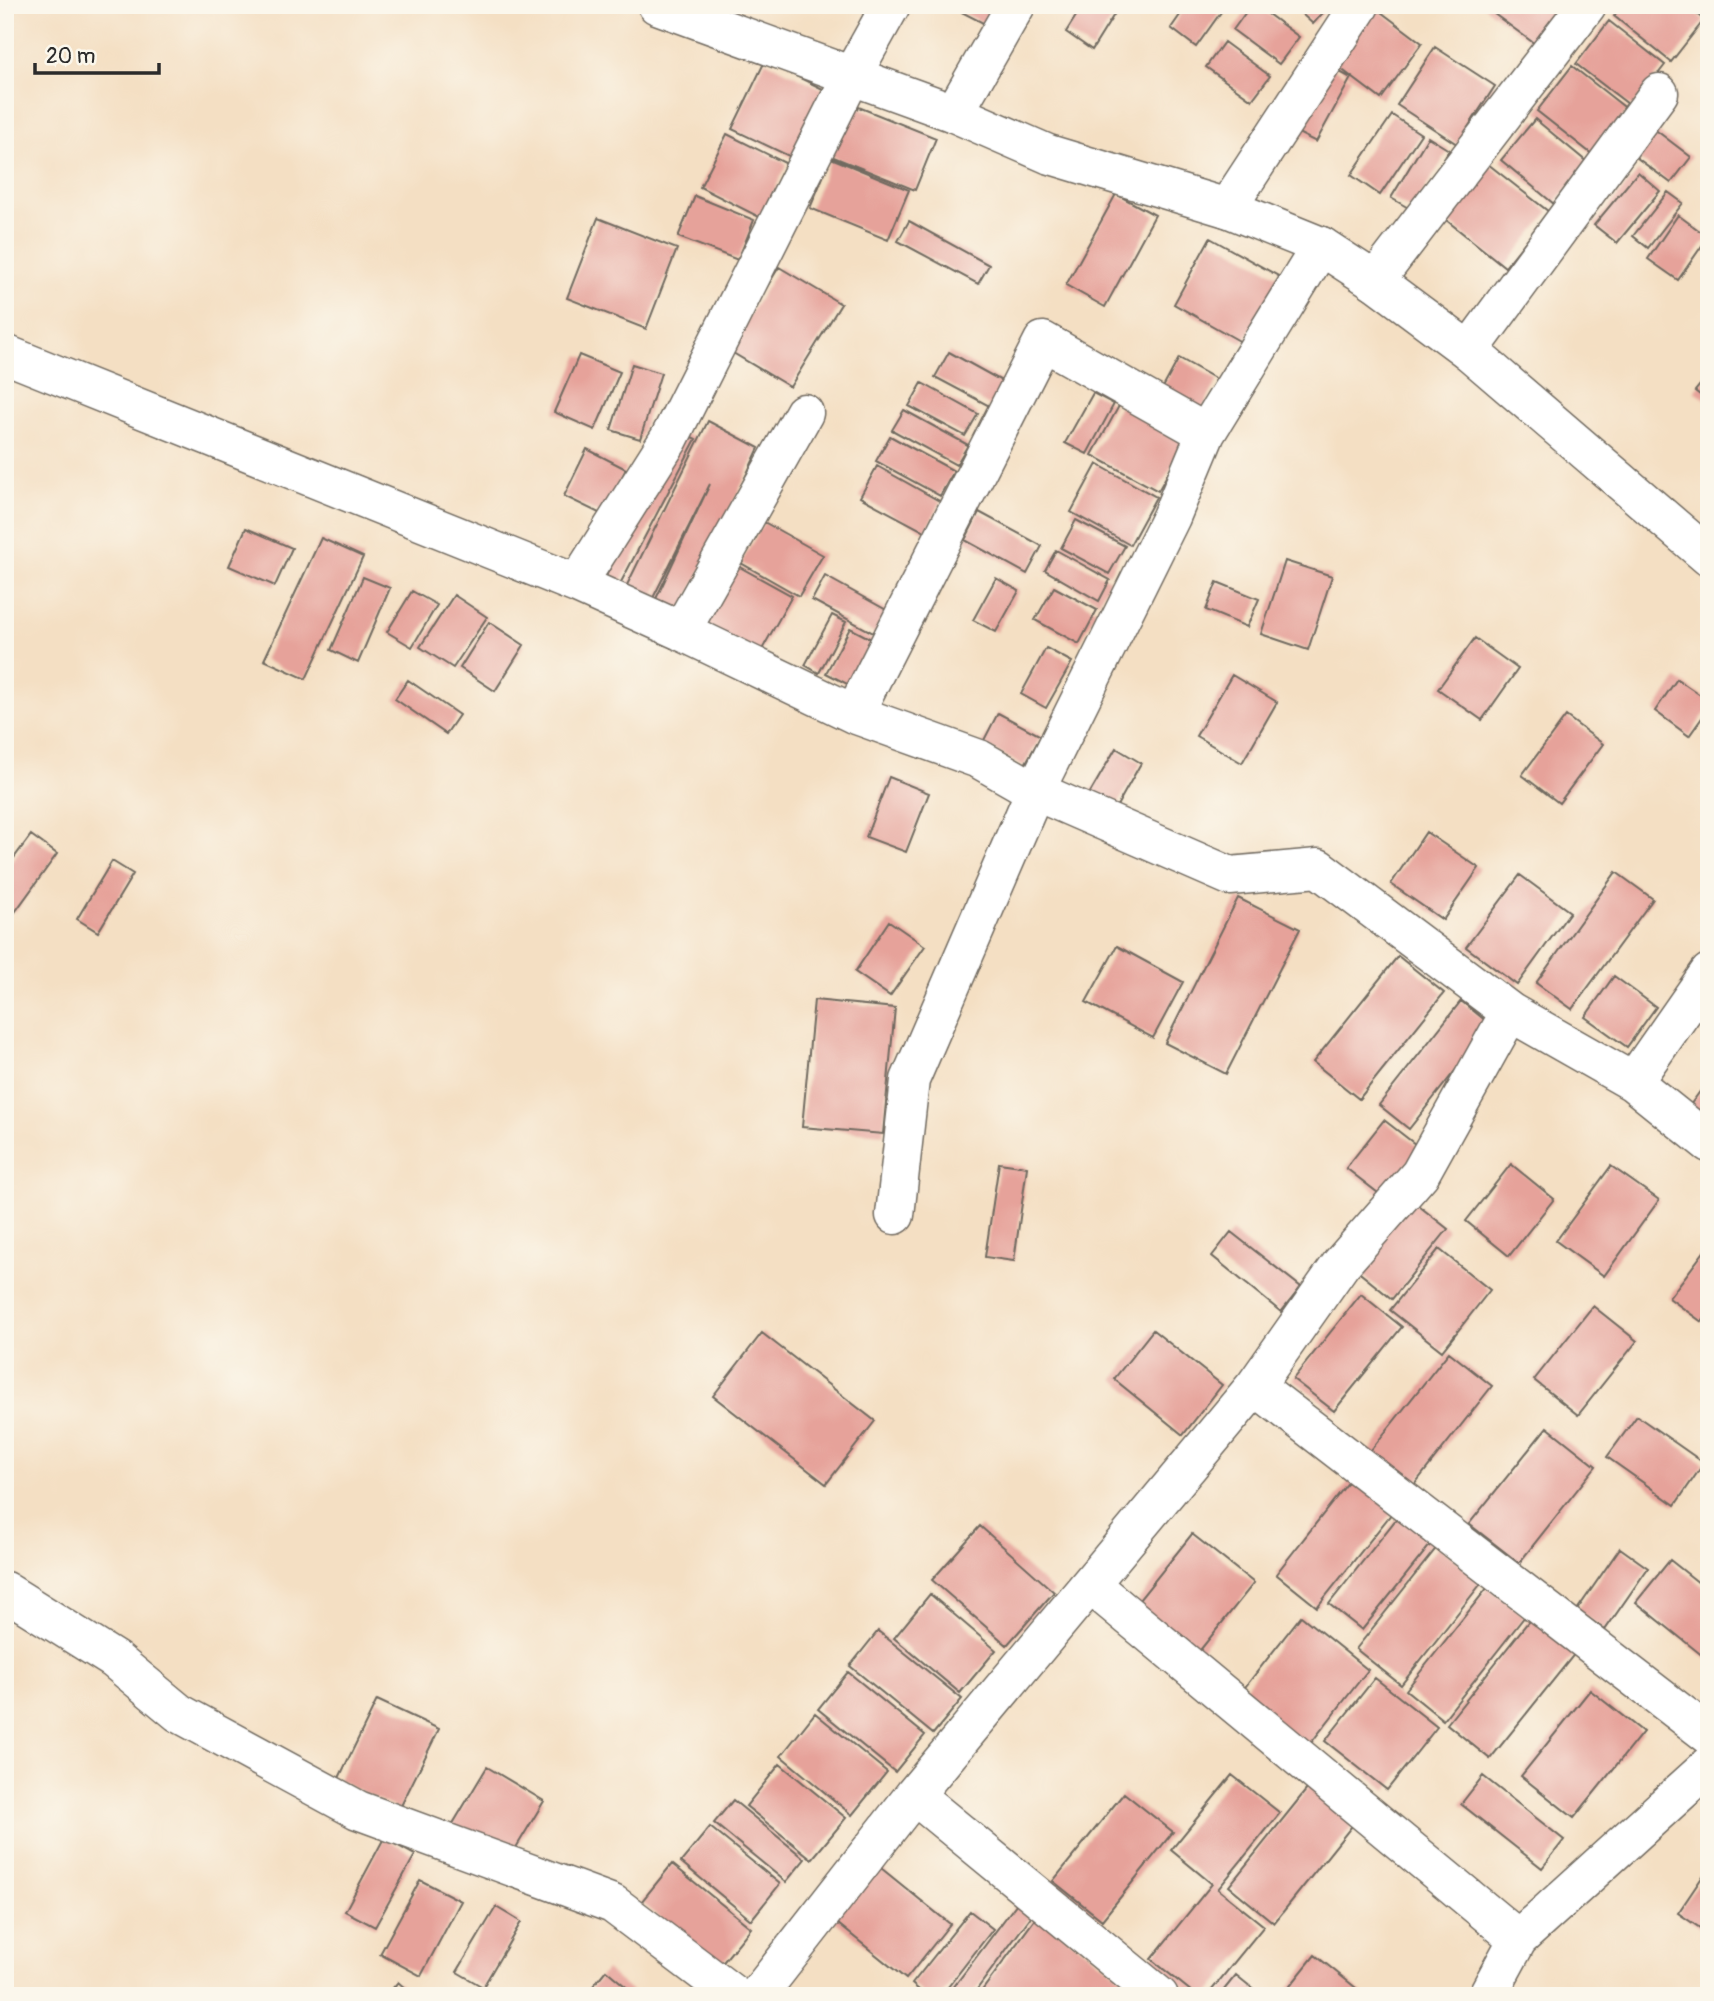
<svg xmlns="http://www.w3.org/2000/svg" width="1714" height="2001" font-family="Pangolin,sans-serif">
<rect width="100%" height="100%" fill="#fbf7ec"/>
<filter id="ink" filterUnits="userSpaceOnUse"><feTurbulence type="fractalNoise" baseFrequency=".0143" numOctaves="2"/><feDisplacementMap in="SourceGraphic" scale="14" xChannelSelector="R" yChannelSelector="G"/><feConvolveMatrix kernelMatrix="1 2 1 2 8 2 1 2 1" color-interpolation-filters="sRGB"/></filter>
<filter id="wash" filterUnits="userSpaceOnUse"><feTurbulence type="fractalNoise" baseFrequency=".00686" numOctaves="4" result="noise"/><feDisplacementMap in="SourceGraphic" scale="28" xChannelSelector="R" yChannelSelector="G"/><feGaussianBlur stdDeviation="1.57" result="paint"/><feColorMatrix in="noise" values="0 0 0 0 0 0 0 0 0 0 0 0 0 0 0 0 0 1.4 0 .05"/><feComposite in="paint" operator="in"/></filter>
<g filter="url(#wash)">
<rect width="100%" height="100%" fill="#f4dfc3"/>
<g id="blocks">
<path fill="#e6a29a" d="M948,5h47l-10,19z
M1083,5h37l-28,45 -26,-18z
M1187,5h39l-30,42 -25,-19z
M1251,5h5l43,32 -20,27 -46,-34z
M1292,5h38l-17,19z
M1482,5h82l-29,39z
M1622,5h64l18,15 -33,42 -57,-46z
M1373,6l49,37 -41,56 -49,-37z
M1609,21l56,44 -33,42 -56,-43z
M1224,42l46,34 -18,24 -46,-33z
M1435,47l60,39 -38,58 -60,-39z
M765,61l60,29 -32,68 -61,-29z
M1325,64l26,14 -35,64 -26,-13z
M1572,66l56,44 -35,45 -56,-44z
M851,104l85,34 -21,52 -84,-34z
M1392,115l29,19 -41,61 -29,-20z
M1535,119l53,44 -34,41 -53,-44z
M1649,125l42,32 -20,26 -42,-31z
M727,134l60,30 -26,54 -61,-31z
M1428,137l21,13 -37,60 -21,-12z
M831,158l78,32 -21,50 -78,-32z
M1488,164l61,48 -44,55 -60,-48z
M1638,172l22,19 -43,52 -23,-18z
M1668,192l15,11 -35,45 -15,-12z
M1116,194l39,21 -50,92 -39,-22z
M695,196l59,24 -16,40 -60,-23z
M1678,215l30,22 -30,43 -30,-21z
M598,218l79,31 -31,80 -79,-31z
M909,221l80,44 -11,19 -80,-43z
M1210,238l70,39 -37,66 -69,-39z
M779,267l62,37 -51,83 -62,-37z
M949,352l58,32 -14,24 -58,-31z
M579,355l41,17 -25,58 -41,-18z
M1179,358l39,22 -19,35 -39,-22z
M632,364l29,9 -21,66 -29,-9z
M1709,374v28l-14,-11z
M922,383l56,31 -13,22 -56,-30z
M1093,393l21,11 -27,50 -22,-11z
M1120,404l66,37 -28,50 -66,-36z
M904,410l64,35 -12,20 -64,-35z
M708,421l51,27 -79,167 -26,-12 56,-119 -58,116 -26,-13z
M681,432l15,7 -76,145 -14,-8z
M890,436l64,35 -14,25 -64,-35z
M587,449l39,20 -23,46 -39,-19z
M1097,464l59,33 -26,48 -59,-33z
M877,466l64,36 -16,30 -65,-35z
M979,512l63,34 -15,28 -62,-34z
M1076,520l49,26 -16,28 -48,-26z
M764,522l59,33 -24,41 -58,-33z
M246,528l46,20 -17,38 -46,-20z
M321,538l42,19 -57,122 -42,-19z
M1056,550l54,30 -11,21 -54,-31z
M1285,561l47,15 -24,74 -47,-16z
M736,565l56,31 -33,59 -56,-31z
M825,576l63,35 -13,23 -63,-34z
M363,577l27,11 -32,75 -27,-13z
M996,578l23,13 -23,41 -23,-12z
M1217,582l42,17 -12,28 -41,-17z
M1054,587l43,23 -18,34 -44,-24z
M412,591l25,14 -25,42 -25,-15z
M454,595l33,22 -34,51 -33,-21z
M832,615l14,7 -27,51 -14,-8z
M489,622l35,23 -29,46 -35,-23z
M850,628l23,12 -24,45 -23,-12z
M1475,638l43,31 -36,51 -44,-31z
M1046,648l26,14 -26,46 -25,-14z
M1232,675l45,27 -35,61 -46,-27z
M1677,679l32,22v7l-20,28 -34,-25z
M408,680l51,35 -13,19 -51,-35z
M998,713l43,23 -17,30 -42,-22z
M1566,716l37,28 -44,59 -37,-28z
M1116,748l25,15 -28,50 -26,-15z
M889,777l40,16 -23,59 -40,-15z
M1426,832l53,36 -36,52 -52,-36z
M31,835l26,19 -42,58 -10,-7v-35z
M112,861l21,13 -35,58 -21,-13z
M1616,872l37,27 -81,110 -36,-26z
M1520,875l50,37 -53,73 -51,-38z
M1238,898l62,31 -74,145 -61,-31z
M889,921l36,25 -35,50 -35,-24z
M1117,946l66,36 -30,56 -67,-36z
M1398,956l46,37 -85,106 -46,-37z
M1614,976l42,31 -29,40 -42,-30z
M814,1000l81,8 -12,126 -81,-7z
M1461,1001l30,24 -82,104 -30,-24z
M1709,1079v42l-21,-13z
M1384,1120l36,28 -38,48 -36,-28z
M999,1163l28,4 -13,94 -29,-4z
M1511,1164l43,35 -45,57 -43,-35z
M1611,1166l48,34 -55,76 -48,-35z
M1405,1195l43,34 -56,70 -42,-34z
M1231,1232l70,55 -20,25 -69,-56z
M1709,1245v68l-7,9 -33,-24z
M1439,1249l51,41 -48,61 -52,-41z
M1361,1294l41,33 -68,84 -41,-32z
M1593,1306l44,35 -59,74 -44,-35z
M1153,1330l69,55 -39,50 -69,-56z
M762,1333l113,88 -49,63 -113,-88z
M1449,1352l43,34 -86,109 -43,-35z
M1637,1416l67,47 -29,42 -68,-48z
M1547,1427l49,39 -77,97 -50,-39z
M1354,1475l42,33 -79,99 -41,-33z
M1401,1513l34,26 -73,91 -33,-26z
M980,1526l74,66 -47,53 -75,-65z
M1192,1534l62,49 -57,71 -62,-49z
M1438,1546l45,35 -82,104 -45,-36z
M1620,1548l28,20 -43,62 -28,-20z
M1670,1560l39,31v70l-73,-59z
M1488,1587l37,29 -82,104 -37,-30z
M930,1594l66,56 -36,43 -66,-55z
M1301,1616l67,54 -65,83 -68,-53z
M1532,1617l44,35 -86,107 -43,-35z
M878,1631l84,68 -29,35 -83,-68z
M848,1672l77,63 -30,37 -77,-63z
M1375,1678l62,49 -50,63 -62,-49z
M1590,1690l53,42 -69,86 -53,-42z
M377,1700l62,29 -40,81 -61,-30z
M815,1713l72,59 -35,43 -71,-59z
M780,1764l66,54 -34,41 -66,-53z
M487,1767l57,34 -36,60 -57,-34z
M1232,1775l48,38 -62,76 46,37 -57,70h-10l-46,-37 61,-75 -41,-34z
M1483,1776l81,64 -22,28 -81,-64z
M1311,1784l45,37 -82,102 -45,-37z
M1124,1793l49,39 -71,88 -49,-39z
M733,1800l72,59 -19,23 -72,-59z
M710,1827l70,57 -29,36 -70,-58z
M384,1838l31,17 -40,72 -30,-16z
M672,1864l79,64 -31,38 -79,-64z
M876,1864l74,60 -44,55 -74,-60z
M1709,1867v67l-31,-21z
M420,1880l41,21 -40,75 -41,-22z
M1020,1899l15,12 -63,85h-25z
M496,1907l25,15 -38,65 -26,-15z
M970,1911l23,18 -52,67h-15l-14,-12z
M1038,1915l108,81h-168z
M1315,1955l51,41h-84z
M606,1970l31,26h-52z
M1236,1975l26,21h-43z
M398,1982l16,14h-28z"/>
</g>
</g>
<g filter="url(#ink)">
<use href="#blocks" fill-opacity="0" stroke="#716a60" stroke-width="2"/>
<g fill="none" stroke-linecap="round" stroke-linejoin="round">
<defs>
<path id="minor" d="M954,113l62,-108
M1227,208l133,-203
M1375,281l212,-276
M1469,351l190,-258
M5,354l572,230 104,47 173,83 125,45 56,32 195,85 88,-8 192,144 123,70 76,61
M577,584l92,-145 183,-364 39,-70
M681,631l123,-218
M854,714l189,-373 163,92
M1633,1082l76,-109
M895,1215l15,-135 125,-289 136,-274 35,-84 115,-187
M1255,1386l86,-122 79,-90 90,-162
M1091,1585l427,354
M5,1591l110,69 64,53 179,97 255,94 122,92
M914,1795l245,201
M757,1996l157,-201 341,-409 454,349
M1487,1996l31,-57 191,-173"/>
<path id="major" d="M657,5l297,108 94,41 179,54 94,38 54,35 94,70 240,206"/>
</defs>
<use href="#minor" stroke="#716a60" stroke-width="41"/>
<use href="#major" stroke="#716a60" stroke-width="41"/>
<use href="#minor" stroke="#fff" stroke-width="38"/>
<use href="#major" stroke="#fff" stroke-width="38"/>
</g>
</g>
<rect width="1714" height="2001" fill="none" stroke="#fbf7ec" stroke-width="28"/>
<path d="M35 63v10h124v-10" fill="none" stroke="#2b2b2b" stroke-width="3.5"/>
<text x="46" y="63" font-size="21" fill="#2b2b2b" stroke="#fbf7ec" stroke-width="5" paint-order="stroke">20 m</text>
</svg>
